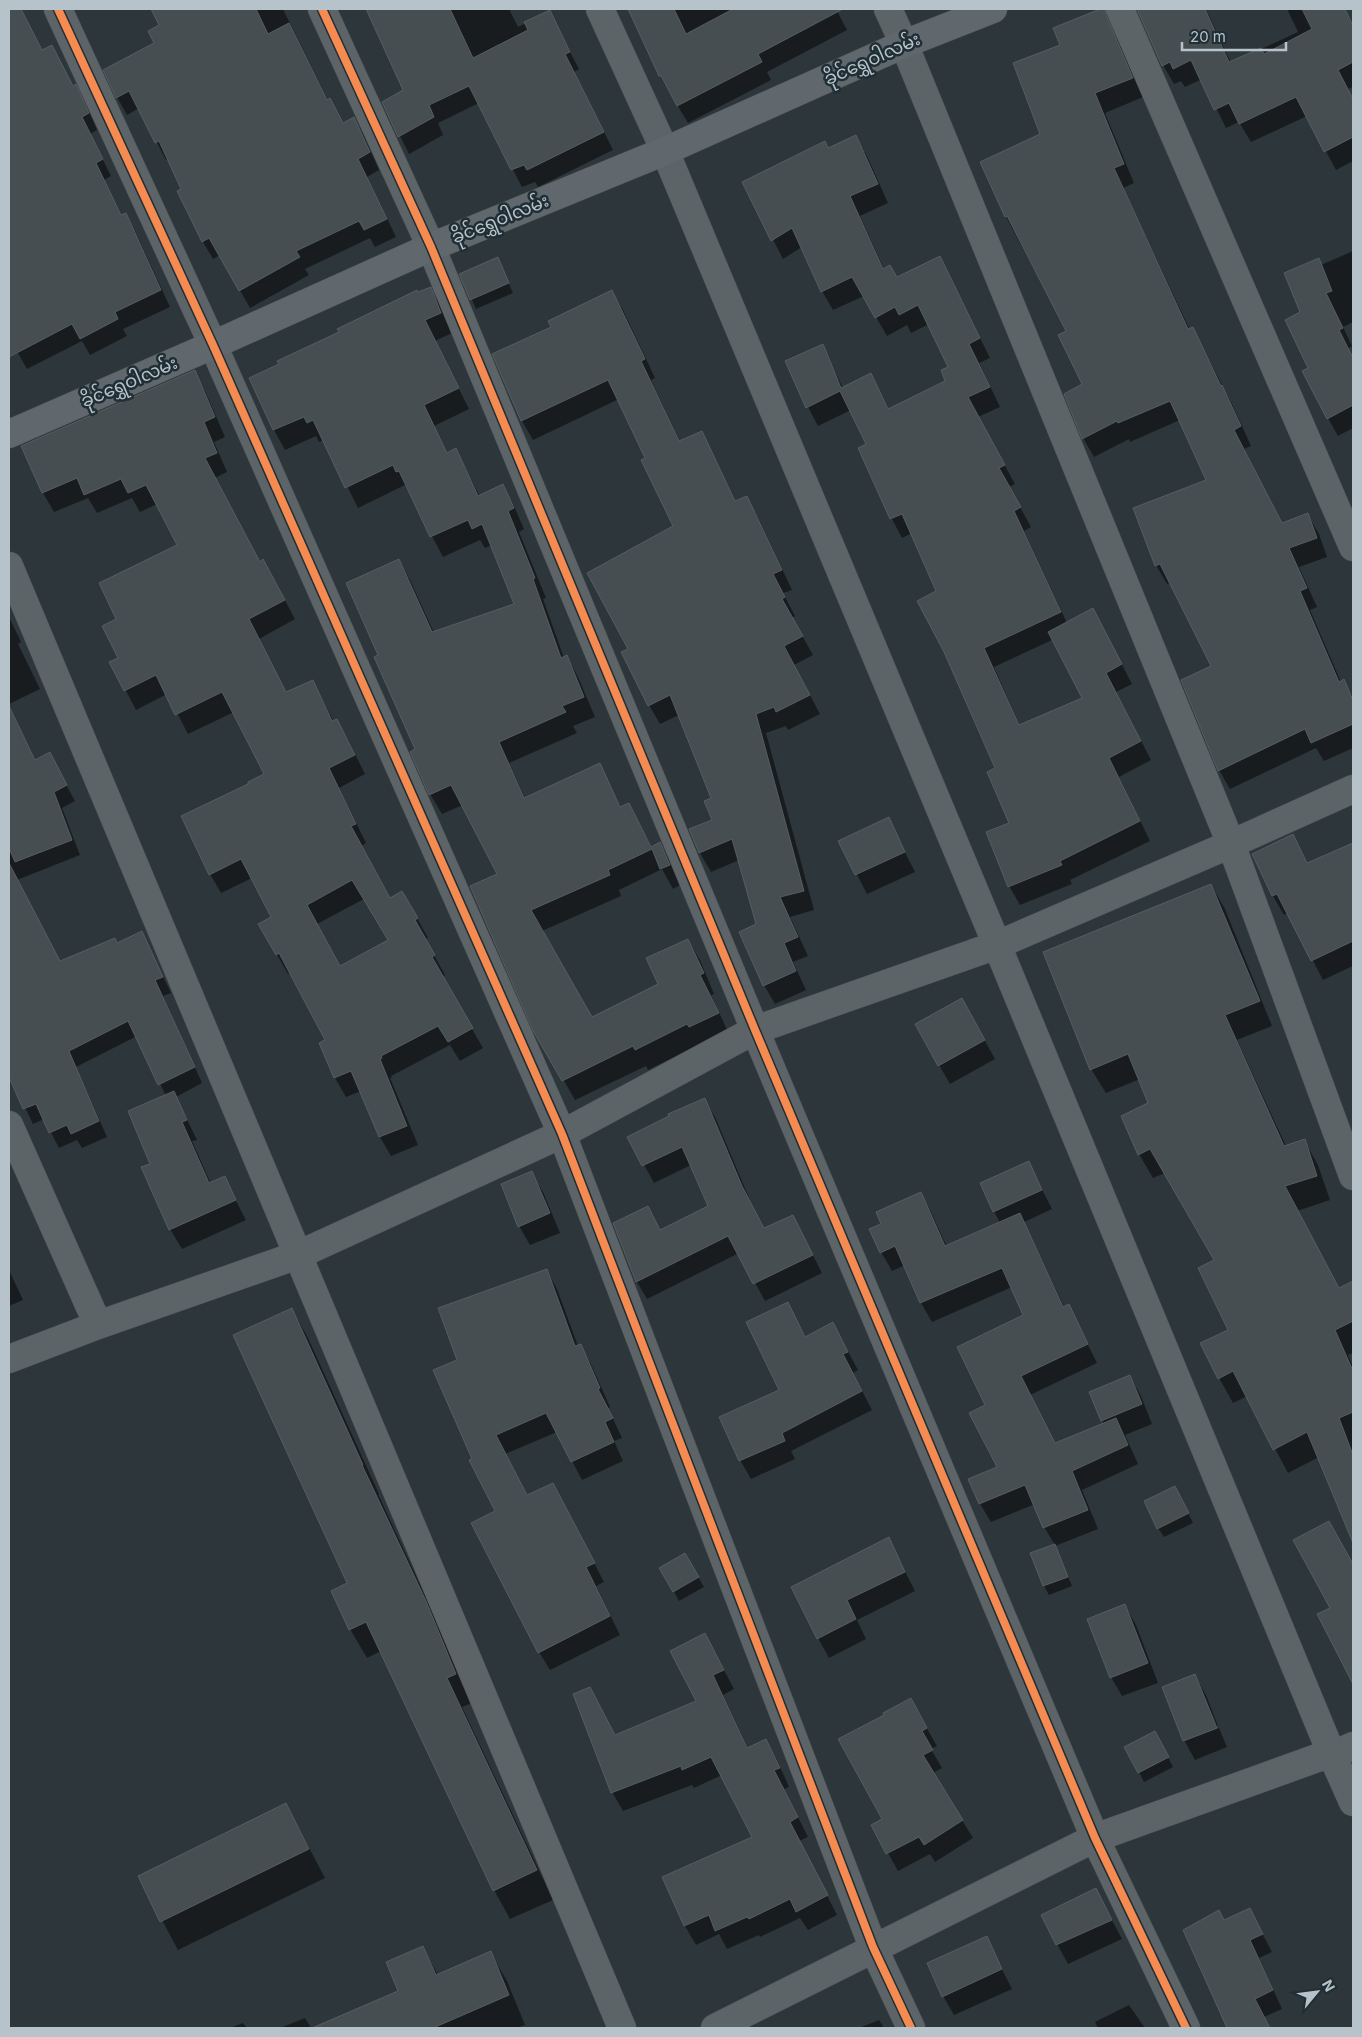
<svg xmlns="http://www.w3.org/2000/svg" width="1362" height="2037" font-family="Inter,'Noto Sans Myanmar',sans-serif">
<rect width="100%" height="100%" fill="#2d363a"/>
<path fill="#0007" fill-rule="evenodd" d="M9,9h2l8,14 6,-4 18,32 30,36 2,-1 10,17 12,27 -7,4 21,42 -7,4 18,36 3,-1 10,16 35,76 -47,22 4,7 -37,19 -8,-14 -55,28 -18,-32z
M153,9h130l45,92 16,23 10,-6 10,18 15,34 -12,7 29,60 -21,10 -5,-9 -65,31 4,6 -59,33 -30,-53 -7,4 -10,-17 -24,-50 4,-2 -14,-31 -3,1 -27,-52 -12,7 -10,-18 39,-53 5,-18z
M368,9h141l9,18 31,-15 30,57 -5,3 39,78 -75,37 -3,-5 -13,5 -43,-84 -41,20 5,12 -34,19 -26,-52 22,-11z
M630,9h206l11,21 -80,42 4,8 -83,43 -28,-47z
M1139,9h67l25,54 67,-31 -11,-23h57l9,17v61l-5,2 5,10v62l-17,9 -29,-54 -56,26 -12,-20 -13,6 -24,-49 -17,8 -4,-6 -7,3 -11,-19z
M1108,23l11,19 24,55 -38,16 29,70 -11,5 67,142 2,-1 11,19 30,58 18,40 -7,3 38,75 26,-9 11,19 8,23 -28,10 18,40 -7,3 31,72 3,-1 9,16v51l-29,13 -8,-13 -86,41 -11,-19 -37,-90 31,-13 -42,-84 -4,1 -11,-19 -22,-57 73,-27 -27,-61 -50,22 -1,-3 -35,18 -11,-19 -18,-44 19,-9 -17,-54 -61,-114 -25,-55 60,-27 21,-89z
M856,137l11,19 21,47 -28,13 24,53 13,10 43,-21 10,19 40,81 -11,5 21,44 -22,10 37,67 -6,3 22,40 -7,4 43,92 36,5 29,56 -16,8 35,68 -32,17 31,64 -80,39 2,4 -52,21 -11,-19 1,-62 -13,-55 -59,-178 -26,-58 -10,5 -10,-19 -32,-71 8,-3 -17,-35 -33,16 -10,-19 -21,-45 35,-16 21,42 27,-13 19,35 58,-29 3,-14 -21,-43 -18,9 -4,-8 -20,11 -23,-40 -31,14 -11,-19 -20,-44 -19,12 -39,-76zM1052,640l31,58 -63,28 -26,-59z
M1353,251v71l-10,5 9,19 -4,3 5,10v69l-15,8 -10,-18 -18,-50 -8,-56 19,-47z
M502,268l11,25 -37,16 -15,-34z
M430,288l12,20 10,25 -17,8 34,68 -35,17 14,28 8,-4 24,47 22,-11 12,20 10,23 -5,3 27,66 -3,1 21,59 3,-2 11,21 17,40 -22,9 4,7 -68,30 16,35 74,-33 22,43 8,-4 23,44 8,-5 11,20 9,22 -7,4 -11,-20 -43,21 2,6 -79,35 50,88 68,-34 28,-45 12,20 14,34 -3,1 18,39 -28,13 -1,-3 -52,26 -2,-4 -71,34 -40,-70 -37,-156 -35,-69 -21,9 -12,-20 -13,-44 -37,-94 19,-96 11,20 24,53 82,-29 -24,-59 -7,3 -5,-8 -37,17 -38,-72 -47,23 -34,-68 -5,2 -3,-6 -31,14 -11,-20 -24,-52 31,-13z
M612,291l11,19 32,68 -4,2 29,62 22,-10 34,70 10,-5 11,19 35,74 -9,3 12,23 -3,2 21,37 -19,10 26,49 -32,16 -2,-4 -20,7 48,177 -24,7 18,39 -15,6 13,28 -31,14 -11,-19 -7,-60 -18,-65 -28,12 -11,-19 14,-33 -1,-21 -34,-84 -19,9 -11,-19 -19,-56 45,-123 -28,-68 -28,-59 -86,41 -11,-19 31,-93z
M194,372l11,19 20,46 -11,5 13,30 -12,6 45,85 14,17 21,39 -36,20 27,54 27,-11 21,40 3,-2 11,20 17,34 -26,14 27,55 -5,3 29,53 27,19 11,20 -3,1 20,36 -3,2 41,71 -23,13 -10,-16 -59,31 1,1 -2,1 28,67 -27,11 -11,-19 -19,-46 -15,6 -11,-19 -14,-34 6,-3 -36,-69 -3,2 -28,-49 13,-7 -21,-40 -31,15 -11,-19 40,-90 15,-9 -31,-63 -46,22 -21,-40 -31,16 -25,-48 8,-4 -1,-39 61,-73 -22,-42 -17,8 -8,-14 -35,15 -9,-15 -34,14 -11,-19 -20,-47zM364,899l25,42 -49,26 -23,-43z
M9,617l12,25 -3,2 22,45 -31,15z
M9,706l27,55 22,9 17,31 -13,7 18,47 -63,25 43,83 57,-19 25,-11 29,60 -8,3 39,87 -26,14 21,43 -5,1 19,43 13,-6 22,42 -64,29 -12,-20 -27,-61 9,-4 14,-68 -29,-60 -61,31 31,70 -25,11 -5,-8 -18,8 -15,-29 -11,5 -24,-50z
M888,819l27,53 -48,22 -27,-52z
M1293,836l15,28 16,17 29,60v25l-30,14 -35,-67 -4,2 -11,-19 -20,-42z
M1211,885l14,24 47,117 -35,14 49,106 18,-6 14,25 12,35 -33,11 43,78 13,-7v71l-5,2 5,12v168l-11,-19 -23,-59 -31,16 -41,-77 -14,7 -14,-25 11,-47 -15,-70 -50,-88 -12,5 -14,-24 11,-50 -10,-25 -34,14 -15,-24z
M973,1019l22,40 -45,25 -11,-19z
M704,1100l11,17 37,88 13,24 28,-13 29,57 -57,28 -26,-48 -92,46 -10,-17 -23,-58 47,7 48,-24 -18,-42 -37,18 -25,-46z
M1028,1162l24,47 -28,13 40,85 4,-2 29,58 -67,32 25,49 49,-20 -2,-4 28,-44 11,20 11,28 -27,11 13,29 -56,26 16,39 -43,17 17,40 -23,9 -5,-9 11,-41 -11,-18 -9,-23 -44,18 -11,-18 19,-36 -12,-63 38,-89 -13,-29 -80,35 -11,-19 -16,-38 -13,6 -11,-19 1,-27 39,-31 10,18 16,35 53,-24 -6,-12z
M531,1173l12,19 17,41 -30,12 -11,-19z
M9,1270l14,30 -14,6z
M547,1271l10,18 21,57 2,-1 11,19 19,43 -2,1 14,30 -8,3 9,20 -41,19 -25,-48 -52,22 22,43 36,6 41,79 -8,4 24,49 -70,35 -11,-18 -42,-140 -24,-53 -14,-98z
M787,1303l19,35 27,-14 25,46 -5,3 19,37 -81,41 4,8 -44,20 -11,-19 41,-69z
M292,1309l16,29 71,156h-1l64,138 30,71 -10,4 91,193 -43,19 -16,-29 -113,-239 -14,7 -17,-29 -1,-46z
M1180,1497l13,26 -29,14 -6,-9z
M1329,1522l24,44v98l-6,3 -16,-58z
M888,1538l27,53 -58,29 9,19 -37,19 -11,-20z
M685,1554l19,33 -25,14 -18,-33z
M1125,1606l11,19 22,58 -36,13 -11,-19z
M715,1653l19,36 -11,6 25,54 18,-8 11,19 12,27 -5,2 24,48 -9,4 38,74 -29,15 -8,-12 -40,19 -1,-2 -32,14 -8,-15 -23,11 -11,-19 -21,-48 89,-40 -31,-63 -28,13 -2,-3 -69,26 -11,-19 -22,-104 25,48 83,-34z
M1195,1676l11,19 12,31 -33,13v2l34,-13 8,19 -32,13 -11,-20z
M910,1699l27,47 -6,3 11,19 -9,5 40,65 -38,24 -5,-8 -32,17 -25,-45 10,-6 3,-105z
M1160,1742l13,25 -29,15 -5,-10z
M286,1804l39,74 -147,72 -39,-73z
M1095,1889l27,50 -54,25 -11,-20z
M1249,1909l23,43 -13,6 23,51 -18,8 6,11h-40l-8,-14z
M986,1938l26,51 -58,26 -11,-19z
M423,1948l15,27 52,-23 17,29 18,44 -8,3h-202l85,-37z
M1129,2005l16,23h-47l-3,-6z
M305,2018l6,10h-31z
M879,2020l5,8h-25z
M243,2023l4,5h-17z"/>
<path fill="#464e51" stroke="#555e61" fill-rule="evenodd" d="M9,9h12l21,41 10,-5 21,41 3,-2 13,29 -7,4 21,42 -7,4 25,52 5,-2 35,77 -46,22 3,7 -38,20 -8,-15 -63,33z
M151,9h105l12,25 21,-11 38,77 3,-2 13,25 11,-6 16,35 -12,7 29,60 -23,11 -5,-9 -63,30 4,6 -61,34 -30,-53 -7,4 -25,-51 4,-2 -22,-48 -4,2 -26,-52 -13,7 -13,-28 51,-27 -6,-12 11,-6z
M366,9h84l23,49 55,-28 -4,-8 26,-12 20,42 -5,2 39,78 -77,38 -3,-5 -13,5 -42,-84 -40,19 5,12 -36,20 -16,-35 21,-12z
M628,9h46l12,25 47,-25h110l-85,45 4,8 -85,44 -16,-30h-2z
M1100,9h5l1,6 27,63 -38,15 29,71 -10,4 74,161 5,-2 28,59 1,-1 19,41 -7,4 48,93 26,-10 9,25 -28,10 18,40 -7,3 39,91 5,-3 9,21v24l-42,19 -6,-14 -87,42 -37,-91 30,-14 -51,-102 -5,2 -22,-58 73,-28 -36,-79 -52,22 -1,-2 -35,18 -18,-45 18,-10 -24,-49 8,-4 -59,-115 -2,1 -25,-55 60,-28 -27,-71 47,-18 -7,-17z
M1137,9h68l24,53 32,-14 3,6 48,-25 -10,-20h43l8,17v36l-15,8 15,29v38l-29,15 -28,-55 -57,27 -10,-21 -15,7 -23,-50 -18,9 -3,-7 -8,4z
M856,135l22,49 -28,12 33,73 7,-4 7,12 43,-21 40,82 -11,6 21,43 -22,10 37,68 -6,3 22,39 -7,4 47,101 -77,36 35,77 63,-27 -34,-66 45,-24 29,56 -16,9 35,68 -32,17 31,63 -80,40 2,4 -54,22 -22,-55 23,-9 -22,-51 8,-4 -51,-116 -27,-51 19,-10 -34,-77 -12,5 -32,-71 8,-4 -26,-53 -34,17 -21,-47 38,-17 18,44 30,-15 17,36 57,-28 -4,-11 7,-3 -30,-62 -19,10 -4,-8 -20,11 -23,-41 -31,15 -29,-64 -21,13 -29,-59 83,-41 3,7z
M498,257l11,26 -39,17 -11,-26z
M1319,258l13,33 -6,2 17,35 -4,2 14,28v47l-26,14 -25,-48 6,-3 -23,-48 15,-8 -16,-39z
M431,287l10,26 -16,7 34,68 -35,17 23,48 9,-5 22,48 25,-12 11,24 -6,3 27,67 -2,1 28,79 6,-3 17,42 -22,9 4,6 -67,30 25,56 76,-35 20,44 9,-4 22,44 9,-5 10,23 -10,4 -8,-20 -44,21 2,5 -79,35 61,107 66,-33 -12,-26 42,-19 16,34 -4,2 19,38 -30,14 -2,-3 -52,26 -2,-4 -71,35 -29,-50 -63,-145 27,-12 -46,-89 -22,10 -19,-43 5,-3 -41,-92 4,-2 -32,-72 53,-24 33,73 82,-28 -32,-80 -10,5 -4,-9 -38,17 -31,-66 -3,1 -3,-7 -48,23 -32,-68 -6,3 -3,-6 -31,13 -24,-52 30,-14 -2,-3 62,-29 -2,-3 80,-39 1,2z
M612,290l33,69 -4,2 38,80 23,-10 33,70 12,-5 35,74 -9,4 12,23 -3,2 21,37 -19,10 26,49 -34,17 -2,-5 -18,7 48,177 -24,6 18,40 -14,6 12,28 -33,15 -24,-54 17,-8 -24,-85 -33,14 -10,-24 23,-9 -8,-19 7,-3 -41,-103 -22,11 -27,-54 7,-3 -41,-76 86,-47 -32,-66 4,-2 -37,-78 -87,41 -29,-67 59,-27 -3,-6z
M195,370l20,47 -11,5 13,31 -12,5 55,104 3,-3 22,41 -36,19 37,73 27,-12 19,41 5,-2 18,36 -26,13 27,56 -5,2 39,72 12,-7 16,27 -3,2 20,35 -3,2 41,71 -25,14 -10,-16 -57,30 1,2 -2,1 27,67 -28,11 -28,-66 -17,7 -15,-35 6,-3 -46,-87 -3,2 -18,-31 13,-7 -30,-58 -32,16 -28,-59 67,-32v-2l16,-8 -42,-82 -47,23 -19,-40 -32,16 -15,-29 9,-4 -16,-32 14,-7 -17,-36 78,-38 -31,-60 -18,8 -7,-14 -37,16 -7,-17 -35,15 -21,-47zM352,880l36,60 -48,26 -33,-61z
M9,706l26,54 15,-8 17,33 -13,7 18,48 -57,22 -6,-14z
M889,817l16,35 -50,23 -17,-34z
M1293,834l14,29 46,-20v98l-42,20 -34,-67 -5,2 -20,-42z
M9,863l51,98 55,-23 2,5 25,-12 21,46 -8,3 40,87 -37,18 -30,-64 -59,30 30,70 -28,13 -4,-9 -18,8 -13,-29 -13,5 -14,-32z
M1211,884l49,117 -35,14 59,131 21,-7 12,37 -32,10 54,102 14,-7v40l-18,9 18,41v41l-14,6 14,37v88l-46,-111 -34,18 -40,-79 -15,8 -18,-36 28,-13 -30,-62 16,-8 -64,-111 -12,6 -17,-39 27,-13 -20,-49 -38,16 -47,-118z
M962,998l23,42 -47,26 -23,-42z
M174,1091l13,29 -5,2 27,61 16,-7 11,24 -67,30 -28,-63 9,-3 -22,-53z
M705,1098l37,88 22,42 29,-13 20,40 -60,29 -25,-48 -92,46 -23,-59 35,-17 12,24 48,-24 -26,-59 -40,19 -15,-29 42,-21 -1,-2z
M1029,1161l13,29 -49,22 -13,-29z
M532,1171l18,42 -32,14 -17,-43z
M921,1192l24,54 75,-33 43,94 6,-3 19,40 -67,32 34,67 61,-25 12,27 -56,26 16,39 -45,18 -18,-43 -46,19 -11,-25 29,-12 -28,-54 16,-8 -28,-58 66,-32 -21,-47 -82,35 -25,-57 -15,7 -11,-24 12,-5 -5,-12z
M547,1269l28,77 6,-2 19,44 -2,1 15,29 -8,4 9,20 -43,20 -25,-49 -50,22 31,60 26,-12 42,80 -9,4 24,49 -72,37 -67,-130 24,-12 -26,-51 3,-1 -39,-89 24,-10 -19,-52z
M788,1302l17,35 28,-15 15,30 -5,2 19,37 -80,42 3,8 -46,20 -20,-44 60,-27 -33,-68z
M292,1308l71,157h-1l64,136 30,73 -9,4 90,192 -44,21 -127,-269 -17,8 -18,-39 16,-8 -114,-248z
M1130,1375l12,29 -41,17 -12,-29z
M1175,1486l14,27 -32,16 -13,-28z
M1329,1521l24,43v120l-36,-70 13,-6 -37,-68z
M889,1537l16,35 -58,28 9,19 -39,20 -26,-52z
M1055,1544l13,33 -25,9 -13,-33z
M685,1553l14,24 -26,15 -14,-24z
M1125,1604l23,59 -38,15 -23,-59z
M705,1633l19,37 -11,5 34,73 19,-9 14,29 -6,2 24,47 -8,5 38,73 -32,17 -6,-13 -41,20 -2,-2 -32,14 -6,-16 -25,11 -22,-49 90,-40 -41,-80 -29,13 -1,-4 -70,27 -38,-99 17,-7 25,48 81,-34 -26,-50z
M1195,1674l22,54 -34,13 -21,-54z
M911,1698l16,30 -5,3 11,19 -10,5 40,65 -39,25 -5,-8 -33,17 -15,-29 11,-6 -44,-80 46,-24 -1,-2z
M1155,1731l14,26 -31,16 -14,-26z
M286,1803l23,46 -149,73 -22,-46z
M1096,1888l16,32 -56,25 -15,-30z
M1250,1908l13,26 -13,6 23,50 -18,9 15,29h-43l-44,-98 36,-20 5,10z
M987,1936l15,33 -60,28 -15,-34z
M423,1946l13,29 55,-24 18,44 -76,33h-121l86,-37 -12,-29z"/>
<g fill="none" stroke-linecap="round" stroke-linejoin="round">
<defs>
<path id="street" d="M58,9l155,336 349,789 311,813 38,81
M322,9l109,238 324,783 340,808 91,190
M600,9l65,142 332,794 335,810 21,47
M888,9l16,35 327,800 122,332
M1120,9l233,538
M9,566l613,1462
M9,1125l89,200
M9,1359l89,-34 200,-70 264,-121 193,-104 242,-85 234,-101 122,-55
M715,2028l380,-190 225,-81 12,-2 21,-9"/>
<path id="secondary" d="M9,434l204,-89 218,-98 234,-96 239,-107 89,-35"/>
</defs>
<use href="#street" stroke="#4b5154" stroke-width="29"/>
<use href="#secondary" stroke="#4b5154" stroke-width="29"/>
<use href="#street" stroke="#5d6468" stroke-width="28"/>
<use href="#secondary" stroke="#61686d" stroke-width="28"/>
<defs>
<path id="cycleway" d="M58,9l155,336 349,789 311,813 38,81
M322,9l109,238 324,783 340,808 91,190"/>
</defs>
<use href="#cycleway" stroke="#202e35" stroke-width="11"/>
<use href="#cycleway" stroke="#f68b52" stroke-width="8"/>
</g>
<g text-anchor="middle" stroke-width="5" stroke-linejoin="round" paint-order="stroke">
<g font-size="18" fill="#b7c3ca" stroke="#202e35">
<text transform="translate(872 59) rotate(-24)" y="6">ခိုင်ရွှေဝါလမ်း</text>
<text transform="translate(500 219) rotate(-22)" y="6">ခိုင်ရွှေဝါလမ်း</text>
<text transform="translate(129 382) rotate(-23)" y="6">ခိုင်ရွှေဝါလမ်း</text>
</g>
</g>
<rect width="1362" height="2037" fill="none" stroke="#b7c3ca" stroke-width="20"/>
<g transform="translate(1317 1992) rotate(61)" stroke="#202e35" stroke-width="4" paint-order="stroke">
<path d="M0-4L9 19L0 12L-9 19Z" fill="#b7c3ca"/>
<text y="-8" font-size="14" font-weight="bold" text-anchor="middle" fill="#b7c3ca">N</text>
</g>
<path d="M1182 42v8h104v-8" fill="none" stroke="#b7c3ca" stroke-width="2.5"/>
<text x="1190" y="42" font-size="15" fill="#b7c3ca" stroke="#202e35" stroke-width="4" paint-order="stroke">20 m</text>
</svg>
